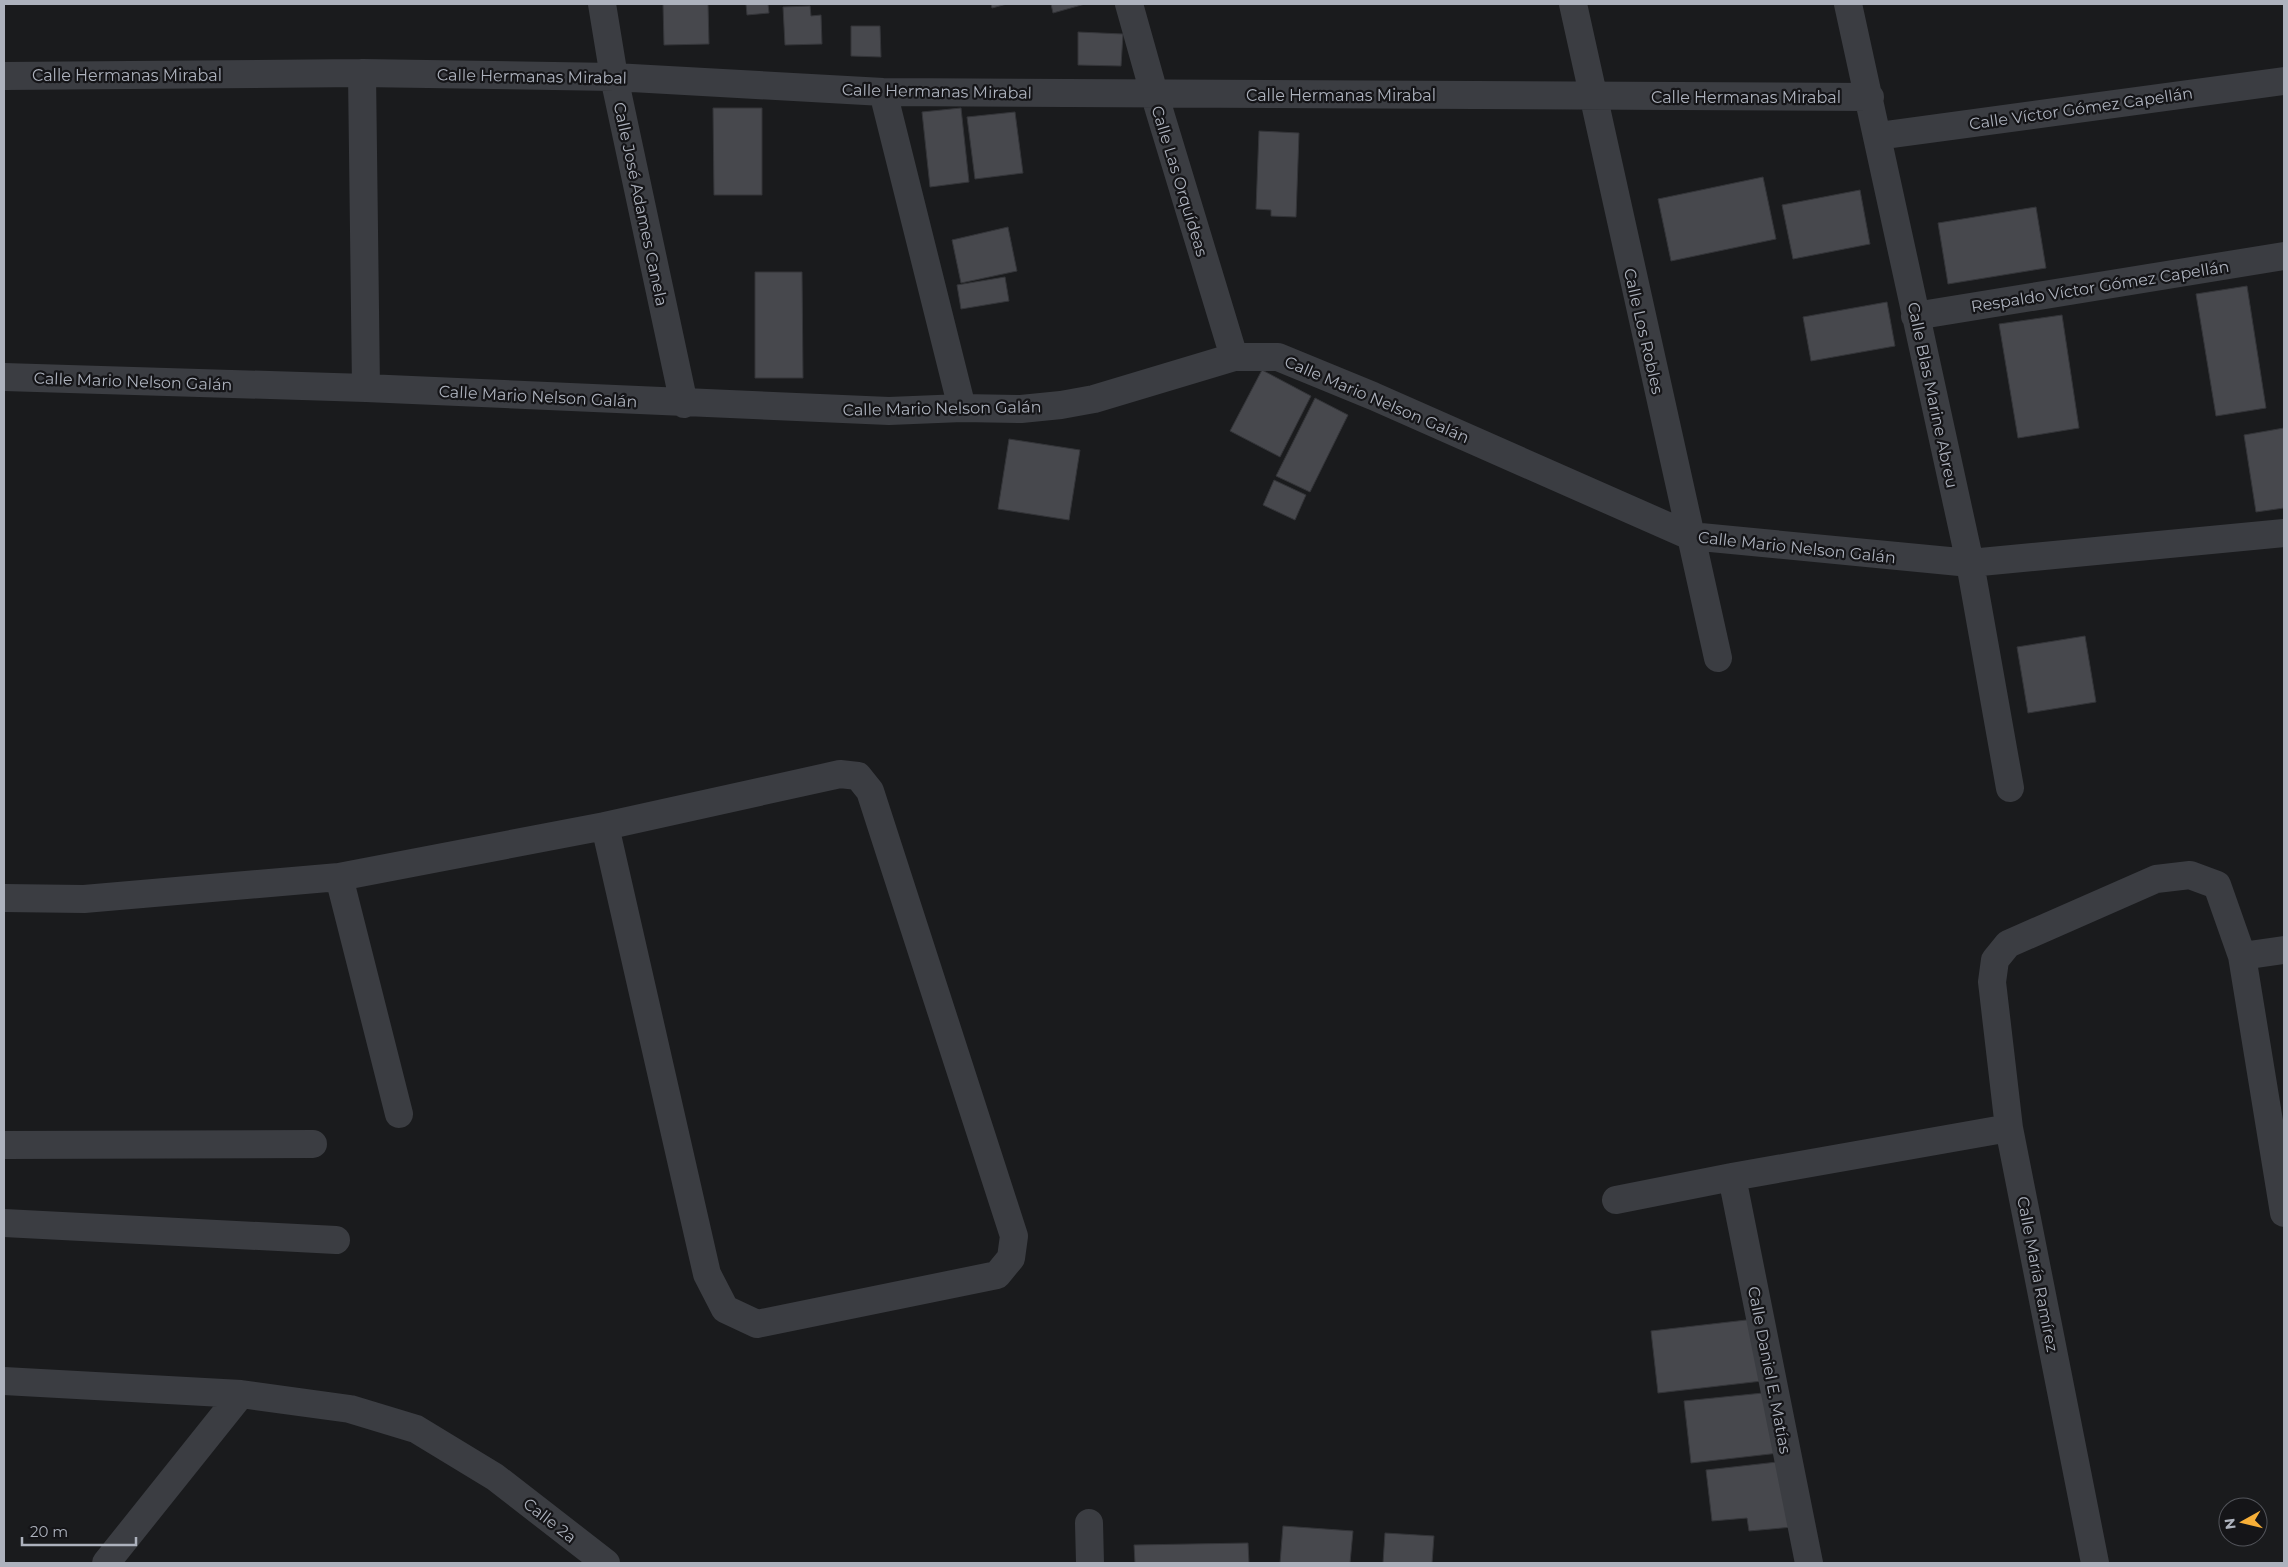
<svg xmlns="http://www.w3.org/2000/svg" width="2288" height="1567" font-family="Montserrat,sans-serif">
<rect width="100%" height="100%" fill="#1a1b1d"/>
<path fill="#47484d" stroke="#343539" d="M663,4h45l1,40 -45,1z
M746,4h22l1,9 -22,2z
M991,4h16l-15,4z
M1051,4h34l-32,9z
M810,6l1,10 10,-1 1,29 -37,1 -2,-38z
M851,26h29l1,31 -30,-1z
M1078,32l45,2 -2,32 -43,-1z
M713,108h49v87h-48z
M961,108l8,74 -39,5 -8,-75z
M1015,112l8,61 -48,6 -8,-62z
M1259,131l40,2 -3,84 -25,-1v-6l-15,-1z
M1763,177l13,62 -105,22 -13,-62z
M1860,190l10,54 -77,15 -11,-54z
M2036,207l10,61 -98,16 -10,-61z
M1008,227l9,44 -56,12 -9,-43z
M755,272h47l1,106h-48z
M1005,277l4,24 -48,8 -4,-24z
M2247,286l19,122 -50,8 -20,-122z
M1887,302l8,44 -84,15 -8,-44z
M2062,315l17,113 -61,10 -19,-114z
M1262,370l49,26 -31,61 -50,-26z
M1315,398l33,17 -38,77 -34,-16z
M2284,428v80l-28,4 -12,-77z
M1009,439l71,11 -11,70 -71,-11z
M1274,480l32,15 -11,25 -32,-15z
M2085,636l11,66 -68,11 -11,-66z
M1755,1319l7,62 -104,12 -7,-62z
M1773,1392l6,61 -88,10 -7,-62z
M1786,1461l7,66 -44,4 -2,-13 -35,3 -6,-51z
M1283,1526l70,5 -3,32h-70z
M1385,1533l49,3 -2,27h-49z
M1248,1543l1,20h-114l-1,-18z"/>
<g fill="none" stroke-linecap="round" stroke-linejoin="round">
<path stroke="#3b3d42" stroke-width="28" d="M602,4l12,73 70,327
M1129,4l25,89 80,264
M1573,4l145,654
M1848,4l122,559 40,225
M362,73l4,315
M4,76l358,-3 252,4 269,15 987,5
M883,92l79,316
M1878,136l406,-55
M1915,316l369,-60
M4,377l362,11 523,23 73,-3 59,1 40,-4 33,-6 140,-42h44l95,39 317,140 280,27 314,-30
M339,877l60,237
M4,898l80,1 255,-22 266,-51 235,-52 18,2 12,15 144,445 -3,22 -14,17 -240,49 -32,-15 -18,-35 -102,-448
M2242,956l42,-6
M4,1145l309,-1
M1732,1177l77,386
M1616,1200l116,-23 277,-49
M4,1223l332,17
M4,1381l237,13 109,15 66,20 79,48 111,86
M1089,1523l1,40
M106,1563l135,-169
M2095,1563l-86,-435 -17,-146 3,-22 13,-16 148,-65 34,-4 27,10 25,71 42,257"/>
</g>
<g text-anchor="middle" stroke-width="4.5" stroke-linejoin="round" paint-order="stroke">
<g font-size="16" fill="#adb2bd" stroke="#151518">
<text x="127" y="81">Calle Hermanas Mirabal</text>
<text transform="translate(532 76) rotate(1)" y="6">Calle Hermanas Mirabal</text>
<text transform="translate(937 91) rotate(1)" y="6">Calle Hermanas Mirabal</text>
<text x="1341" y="101">Calle Hermanas Mirabal</text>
<text x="1746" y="103">Calle Hermanas Mirabal</text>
<text transform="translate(2081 108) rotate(-8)" y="6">Calle Víctor Gómez Capellán</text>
<text transform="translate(1180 181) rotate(73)" y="6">Calle Las Orquídeas</text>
<text transform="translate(641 204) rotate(78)" y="6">Calle José Adames Canela</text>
<text transform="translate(2100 286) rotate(-9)" y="6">Respaldo Víctor Gómez Capellán</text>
<text transform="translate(1644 331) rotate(77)" y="6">Calle Los Robles</text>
<text transform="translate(133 381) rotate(2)" y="6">Calle Mario Nelson Galán</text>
<text transform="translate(1933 395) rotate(78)" y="6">Calle Blas Marine Abreu</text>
<text transform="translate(538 396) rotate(3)" y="6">Calle Mario Nelson Galán</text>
<text transform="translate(1377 399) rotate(23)" y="6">Calle Mario Nelson Galán</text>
<text transform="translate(942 408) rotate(-1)" y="6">Calle Mario Nelson Galán</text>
<text transform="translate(1797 547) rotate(6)" y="6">Calle Mario Nelson Galán</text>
<text transform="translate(2038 1274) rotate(79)" y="6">Calle María Ramírez</text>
<text transform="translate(1770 1370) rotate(79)" y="6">Calle Daniel E. Matías</text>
<text transform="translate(550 1520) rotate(38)" y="6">Calle 2a</text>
</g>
</g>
<rect width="2288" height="1567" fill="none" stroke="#adb2bd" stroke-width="10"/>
<g transform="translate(2243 1522) rotate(262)"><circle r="24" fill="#151518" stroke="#52545a"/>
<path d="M0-4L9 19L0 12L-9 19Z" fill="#f7af38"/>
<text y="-8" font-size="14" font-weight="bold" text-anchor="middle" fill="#adb2bd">N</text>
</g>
<path d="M22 1537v8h114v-8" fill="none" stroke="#adb2bd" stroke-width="2.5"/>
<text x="30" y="1537" font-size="15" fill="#adb2bd" stroke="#151518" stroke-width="4" paint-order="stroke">20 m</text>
</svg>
